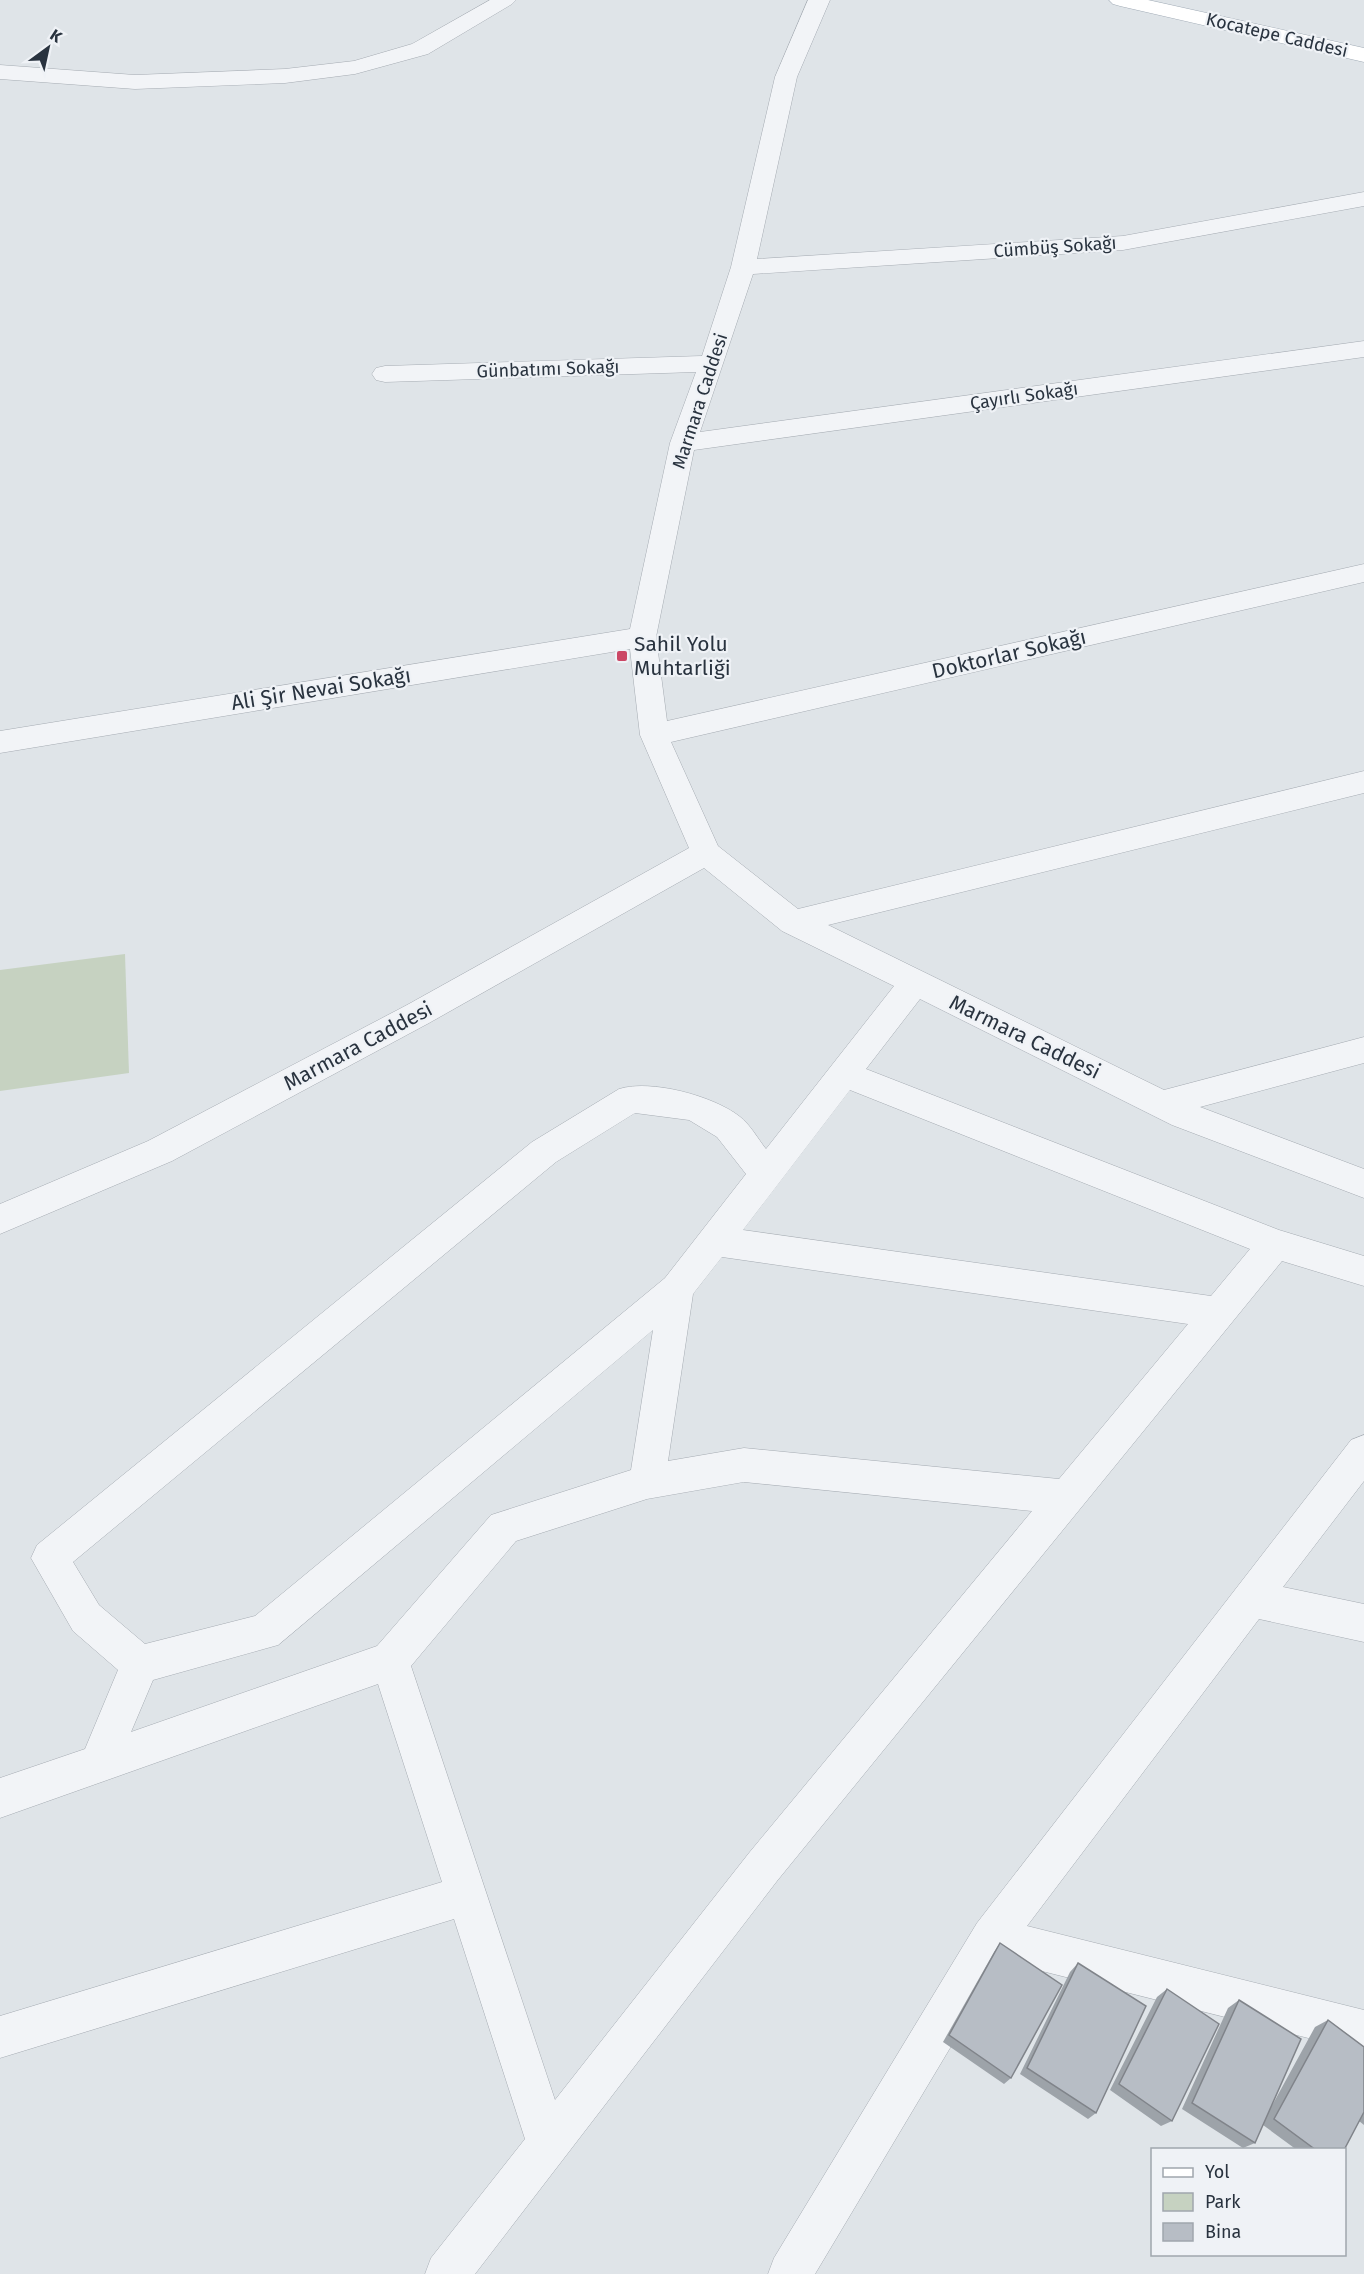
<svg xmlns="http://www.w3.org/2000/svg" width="1364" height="2274" font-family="'Fira Sans',sans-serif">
<rect width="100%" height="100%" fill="#dfe4e8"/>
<path fill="#c6d2c1" d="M125,954l4,119 -129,18v-121z"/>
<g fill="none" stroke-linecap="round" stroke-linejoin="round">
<defs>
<path id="minor" d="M490,0h26l-4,4 -84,50 -73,20 -70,9 -150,6 -135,-10v-14l135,10 150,-6 69,-8 58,-17z
M808,0h22l-33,77 -40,182 366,-23 241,-44v14l-241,44 -370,24 -53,158 664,-91v16l-670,93 -38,187 11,84 697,-157v18l-693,160 47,104 80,63 566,-138v22l-536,132 336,165 200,-53v26l-164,44 164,62v29l-192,-73 -252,-126 -54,70 413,161 85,26v30l-82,-25 -505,620 -302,393h-50l6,-16 94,-119 -71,-220 -454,139v-42l442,-134 -64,-198 -378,134v-40l85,-29 33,-79 -45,-39 -42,-73 6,-13 495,-403 87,-53c32,-10 94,7 120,27 11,8 19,23 27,33l128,-163 -112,-55 -78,-63 -275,155 -257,138 -172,73v-30l148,-63 259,-136 282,-157 -49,-113 -10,-86 -630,104v-22l630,-102 40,-186 26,-71 -311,10 -9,-2 -4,-6 4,-6 9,-2 317,-10 29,-89 44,-190zM850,1090l400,159 -39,47 -468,-66zM635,1113l54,7 28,17 29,37 -81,104 -410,338 -110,28 -46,-39 -26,-43 483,-400zM722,1257l466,67 -129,155 -315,-31 -76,13 25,-167zM653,1330l-22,140 -140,45 -114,131 -246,86 22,-52 125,-35zM744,1482l288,29 -283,342 -194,247 -144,-434 105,-125 131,-42z
M1364,1435v46l-81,106 81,17v38l-105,-23 -232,307 337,84v42l-362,-91 -187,313h-47l6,-16 203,-335 374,-483z"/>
<path id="major" d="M1109,0h39l216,48v14l-244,-56 -7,-2z"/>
</defs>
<use href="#minor" stroke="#a5abb2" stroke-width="1"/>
<use href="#major" stroke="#9fa9b4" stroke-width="1"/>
<use href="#minor" fill="#f2f4f7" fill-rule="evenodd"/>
<use href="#major" fill="#fff" fill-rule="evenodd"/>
</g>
<path fill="#9da3a9" d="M1000,1943l11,135 -7,6 -61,-42 51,-90z
M1078,1963l18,150 -8,6 -68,-45 50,-102z
M1167,1989l5,132 -11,5 -51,-36 47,-93z
M1239,2000l30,111 46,-84 13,-7 36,27v78l-5,-4 -15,29h-47l-34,-25 -8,18 -12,5 -61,-39 46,-101z"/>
<path fill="#b7bdc5" stroke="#80848a" stroke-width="1.5" d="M1000,1943l62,42 -51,93 -62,-43z
M1078,1963l68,43 -50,107 -69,-45z
M1167,1989l52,35 -47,97 -53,-37z
M1239,2000l62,39 -46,104 -63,-40z
M1328,2020l36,27v65l-20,38h-28l-42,-31z"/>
<rect fill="#cb4765" stroke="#eff2f6" stroke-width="2" x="616" y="650" width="12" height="12" rx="3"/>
<g text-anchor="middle" stroke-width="4.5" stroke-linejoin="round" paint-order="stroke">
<g font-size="18" fill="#29333f" stroke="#eff2f6">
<text transform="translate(1277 35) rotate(13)" y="6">Kocatepe Caddesi</text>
<text transform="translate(1055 247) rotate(-4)" y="6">Cümbüş Sokağı</text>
<text transform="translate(548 369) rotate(-2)" y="6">Günbatımı Sokağı</text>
<text transform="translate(1024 396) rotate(-8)" y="6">Çayırlı Sokağı</text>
<text transform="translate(700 401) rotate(-72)" y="6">Marmara Caddesi</text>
</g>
<g font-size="21" fill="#29333f" stroke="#eff2f6" text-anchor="start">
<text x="634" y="651">Sahil Yolu<tspan x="634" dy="24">Muhtarliği</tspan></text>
</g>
<g font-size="21" fill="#29333f" stroke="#eff2f6">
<text transform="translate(1009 654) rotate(-13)" y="7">Doktorlar Sokağı</text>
<text transform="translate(321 689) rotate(-9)" y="7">Ali Şir Nevai Sokağı</text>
<text transform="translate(1025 1037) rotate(26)" y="7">Marmara Caddesi</text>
<text transform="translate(358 1046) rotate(-28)" y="7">Marmara Caddesi</text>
</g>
</g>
<rect x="1151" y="2148" width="195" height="108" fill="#eff2f6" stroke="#a0a6ad" stroke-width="1.5"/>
<rect x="1163" y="2168" width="30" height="9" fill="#ffffff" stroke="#a0a6ad" stroke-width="1.5"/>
<text x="1205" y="2178" font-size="18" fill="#29333f">Yol</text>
<rect x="1163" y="2193" width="30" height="18" fill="#c6d2c1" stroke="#a0a6ad" stroke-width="1.5"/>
<text x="1205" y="2208" font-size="18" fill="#29333f">Park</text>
<rect x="1163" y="2223" width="30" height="18" fill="#b7bdc5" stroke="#a0a6ad" stroke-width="1.5"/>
<text x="1205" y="2238" font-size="18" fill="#29333f">Bina</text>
<g transform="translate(48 48) rotate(33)" stroke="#eff2f6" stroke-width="4.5" paint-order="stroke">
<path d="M0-4.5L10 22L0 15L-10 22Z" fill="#29333f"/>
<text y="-9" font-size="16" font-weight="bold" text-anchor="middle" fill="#29333f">K</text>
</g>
</svg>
